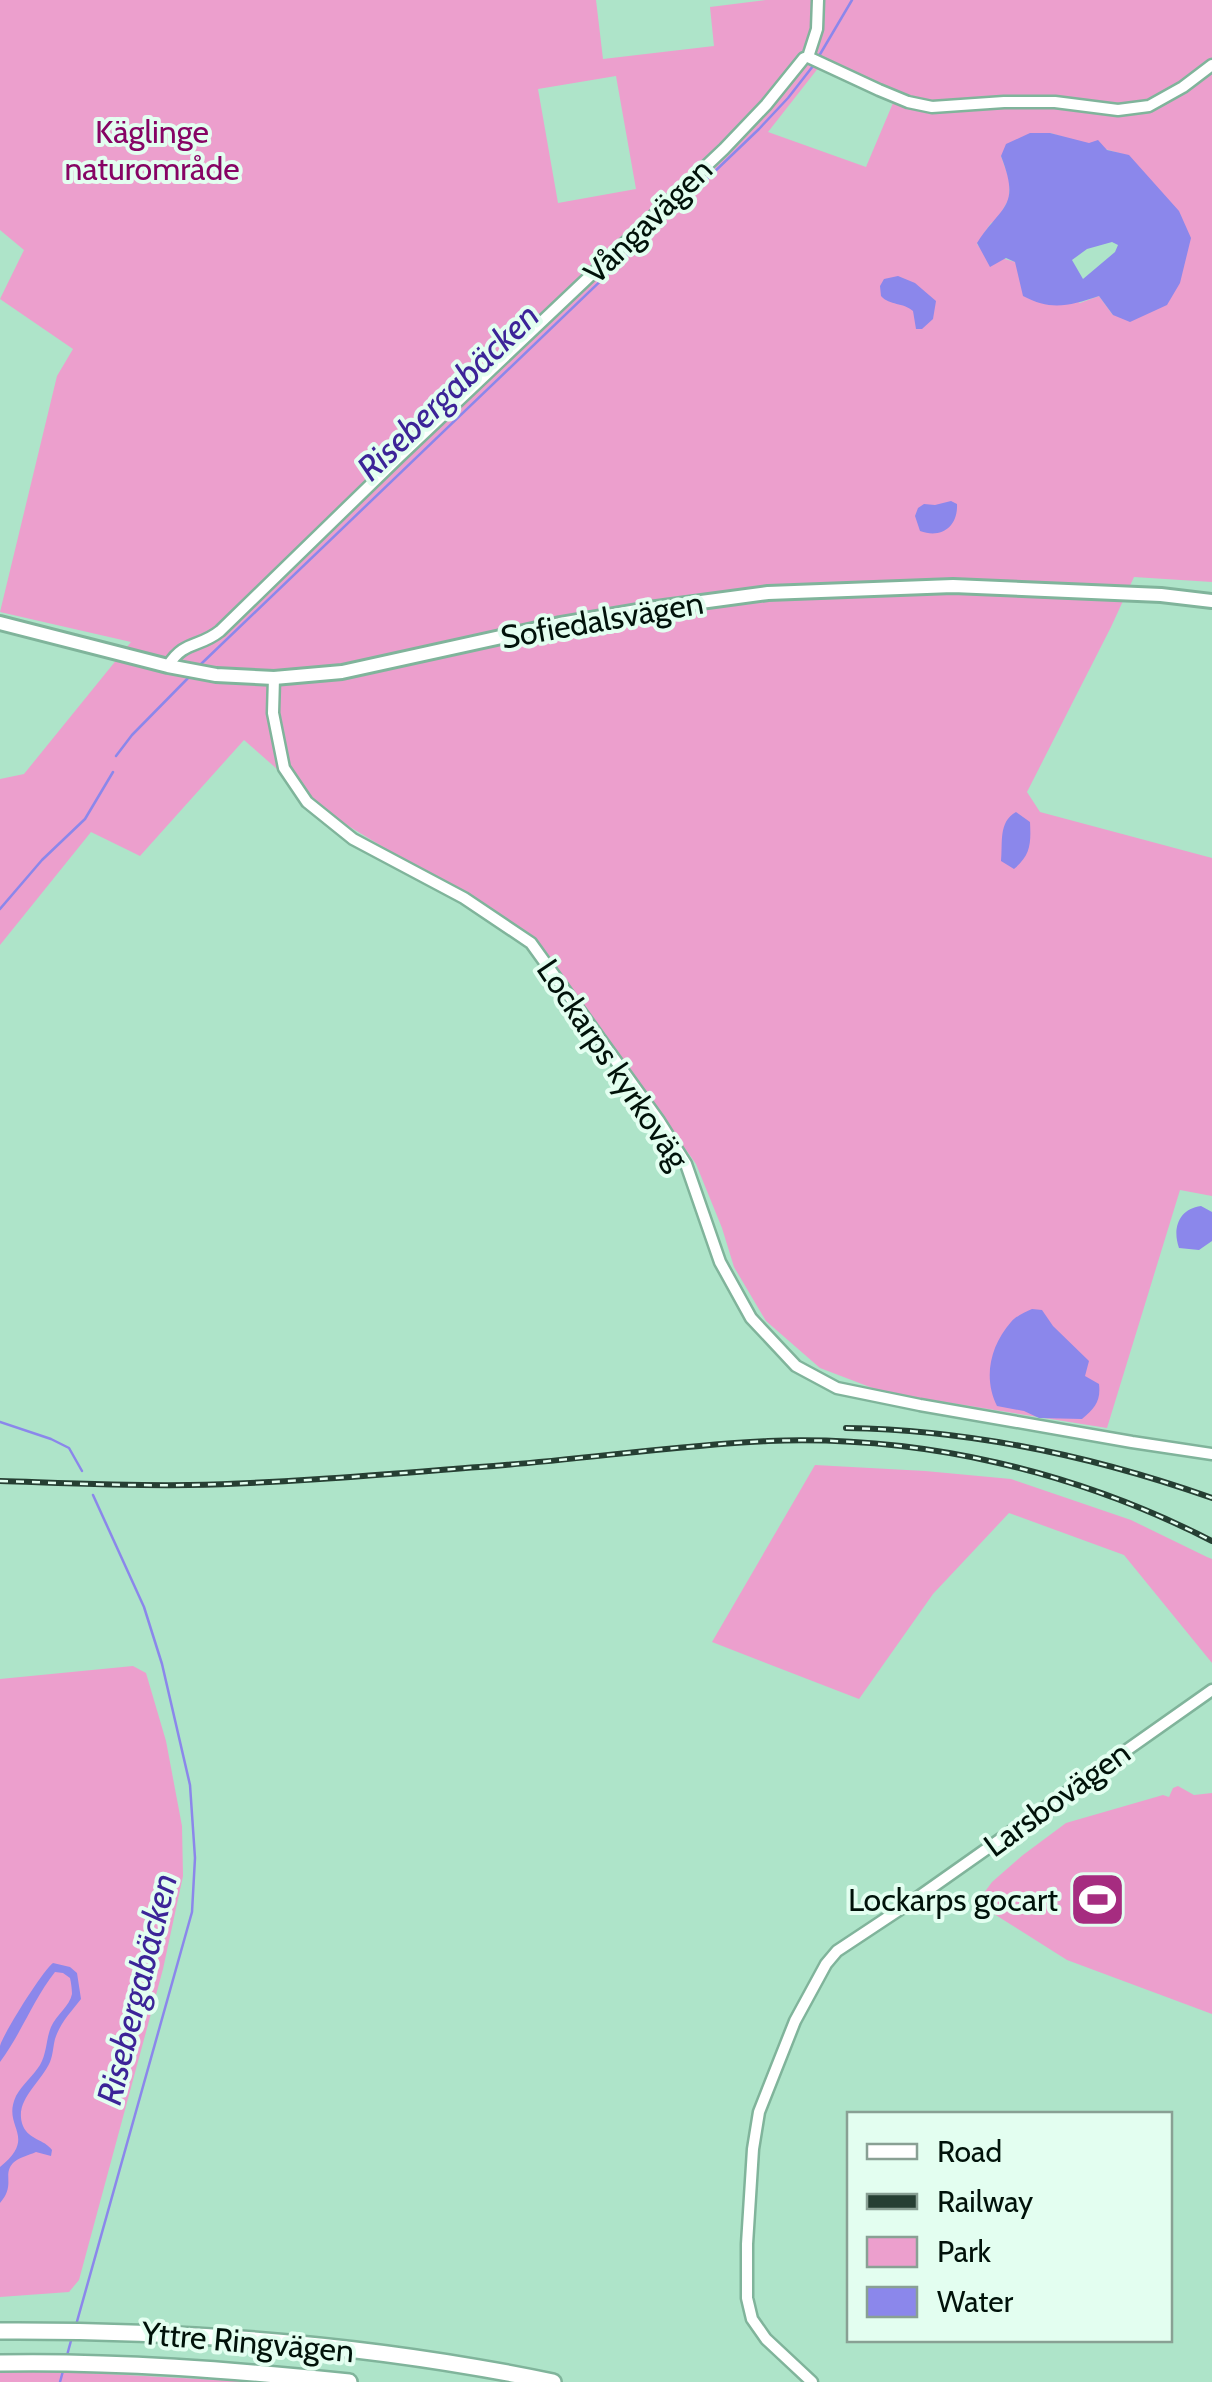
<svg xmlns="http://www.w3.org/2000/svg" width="1212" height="2382" font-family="Cabin,sans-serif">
<rect width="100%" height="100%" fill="#aee4c9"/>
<path fill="#ec9fcd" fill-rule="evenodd" d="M0,0h596l7,59 111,-13 -4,-39 56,-7h446v582l-78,-5 -23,50 -84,165 13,20 172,46v338l-32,-6 -73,238 -224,-36 -63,-24 -54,-47 -32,-54 -12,-39 -26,-64 -158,-223 -211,-128 -83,-73 -104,116 -49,-24 -91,113v-166l24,-5 107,-132 -131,-30 57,-236 16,-27 -73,-50 24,-49 -24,-20zM819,67l74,36 -27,64 -98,-35zM616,76l20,113 -78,14 -20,-114zM1050,133l79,23 -16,159 -14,-19 -19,7 -65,-41 -31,-9 -7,-9 14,-21 6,-3 12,-21 1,-18 -9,-25z
M815,1465l110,6 86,8 120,41 76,37 5,2v104l-88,-108 -115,-42 -76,81 -74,105 -147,-57z
M133,1666l13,7 20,68 16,85 1,50 -20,93 -84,311 -10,12 -69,5v-618z
M1178,1786l16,9 18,-2v221l-145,-54 -73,-46 -8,-7 -5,-10 11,-15 31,-27 43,-32 97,-28 6,2 4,-9z
M0,2371h51l204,11h-255z"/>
<path fill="#8b87eb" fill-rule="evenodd" d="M1030,133h20l39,10 9,-3 9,10 22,5 50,56 12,27 -11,45 -13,22 -37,17 -17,-7 -14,-19c-30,10 -48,15 -76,0l-8,-34 -9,-4 -16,9 -13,-24c25,-39 44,-35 24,-87l5,-12zM1112,242l6,3 -3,7 -32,27 -11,-19 15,-11z
M898,276l17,7 21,18 -3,18 -11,10h-6l-3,-18c-10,-9 -23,-5 -32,-15l-1,-10 4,-7z
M951,501l6,3c1,23 -16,35 -37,27l-5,-15 3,-8 6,-4 11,1z
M1016,812l14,10c1,21 1,33 -16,47l-13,-8c2,-18 -3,-39 15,-49z
M1201,1206l11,6v29l-13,9 -20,-2c-7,-20 0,-39 22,-42z
M1032,1309l10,1 11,16 36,35 -4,15 14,8c2,17 -4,24 -17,35l-43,-1 -15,-7 -27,-5c-14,-28 -7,-60 14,-84 5,-6 14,-10 21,-13z
M53,1963l17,4 7,6 4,26c-10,13 -21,24 -26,40 -2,8 -2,16 -5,23 -9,21 -37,39 -27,64 6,14 21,13 29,24l-1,6 -15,-4c-7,3 -18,6 -23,11 -11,12 3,22 -13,40v-36c39,-32 1,-39 16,-71 6,-11 17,-20 24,-31 7,-12 6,-26 11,-38 5,-12 19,-21 21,-33 0,-5 -1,-12 -2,-16l-7,-5 -8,-1c-22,28 -34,62 -55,90 0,-5 0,-11 0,-16 3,-12 43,-76 53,-83z"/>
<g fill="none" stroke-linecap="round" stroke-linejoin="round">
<path stroke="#8b87eb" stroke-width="2.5" d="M819,56l33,-56
M200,665l559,-536 29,-31 25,-32
M116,756l16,-21 60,-61
M0,909l42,-49 43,-41 28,-47
M0,1422l51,17 18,9 13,23
M76,2325l116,-413 3,-54 -5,-73 -28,-121 -18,-57 -51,-112
M66,2359l6,-22
M60,2382l3,-11"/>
<defs>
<path id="minor" d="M808,57l9,-28 1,-29
M168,666c16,-26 31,-18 52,-35l180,-175 324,-307 42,-44 38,-47 4,-1 71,33 29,12 24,5 72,-5h51l63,8 31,-4 34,-19 29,-22
M274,678l-1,35 11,55 23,34 46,37 111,59 67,45 128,178 27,43 34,98 31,56 45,48 41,22 83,17 212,37 80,12
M812,2382l-46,-43 -14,-20 -5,-21v-54l6,-95 6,-37 36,-91 31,-57 11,-13 80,-53 295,-208"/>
<path id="major" d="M0,623l168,43 48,9 58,3 68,-6 218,-48 89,-15 119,-16 185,-7 208,9 51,6"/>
<path id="highway" d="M0,2331c185,-1 372,13 553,51
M0,2363c117,-2 233,7 349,19"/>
</defs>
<use href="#minor" stroke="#80b49b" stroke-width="15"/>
<use href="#major" stroke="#80b49b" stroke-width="18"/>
<use href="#highway" stroke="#80b49b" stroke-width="20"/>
<use href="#minor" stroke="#fff" stroke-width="10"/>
<use href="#major" stroke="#fff" stroke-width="12"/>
<use href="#highway" stroke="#fff" stroke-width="15"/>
<defs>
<path id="rail" d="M846,1428c126,2 247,28 366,70
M0,1481c63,2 126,5 189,4 105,-2 211,-12 316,-20 88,-7 175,-20 263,-24 154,-6 307,30 444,100"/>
</defs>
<use href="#rail" stroke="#263f33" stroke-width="6"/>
<use href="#rail" stroke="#e3fef0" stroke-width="2.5" stroke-dasharray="8" stroke-linecap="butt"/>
</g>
<defs>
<symbol id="stadium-square" viewBox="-11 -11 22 22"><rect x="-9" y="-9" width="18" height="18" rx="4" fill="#a62c80" stroke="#e3fef0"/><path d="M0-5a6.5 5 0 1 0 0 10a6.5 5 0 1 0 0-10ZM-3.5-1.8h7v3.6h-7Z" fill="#fff"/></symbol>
</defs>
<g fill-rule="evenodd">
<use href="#stadium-square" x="1066" y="1868" width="63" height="63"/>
</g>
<g text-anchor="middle" stroke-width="8" stroke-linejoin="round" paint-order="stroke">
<g font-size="32" fill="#860464" stroke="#e3fef0">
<text x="152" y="143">Käglinge<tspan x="152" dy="37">naturområde</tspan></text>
</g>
<g font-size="32" fill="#01120a" stroke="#e3fef0">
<text transform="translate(648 221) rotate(-44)" y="11">Vångavägen</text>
<text transform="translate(602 620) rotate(-10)" y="11">Sofiedalsvägen</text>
<text transform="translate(613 1064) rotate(56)" y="11">Lockarps kyrkoväg</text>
<text transform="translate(1057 1799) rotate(-36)" y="11">Larsbovägen</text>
<text transform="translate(248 2342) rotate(5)" y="11">Yttre Ringvägen</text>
</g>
<g font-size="32" fill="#01120a" stroke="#e3fef0" text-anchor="end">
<text x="1058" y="1911">Lockarps gocart</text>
</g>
<g font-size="35" font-style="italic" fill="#3c2498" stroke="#e3fef0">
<text transform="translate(448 392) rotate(-44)" y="12">Risebergabäcken</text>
<text transform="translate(137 1989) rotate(-76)" y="12">Risebergabäcken</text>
</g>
</g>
<rect x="847" y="2112" width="325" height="230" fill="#e3fef0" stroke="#89a094" stroke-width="2.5"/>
<rect x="867" y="2144" width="50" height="15" fill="#ffffff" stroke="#89a094" stroke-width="2.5"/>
<text x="937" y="2162" font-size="30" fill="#01120a">Road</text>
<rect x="867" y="2194" width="50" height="15" fill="#263f33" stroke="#89a094" stroke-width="2.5"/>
<text x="937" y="2212" font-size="30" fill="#01120a">Railway</text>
<rect x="867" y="2237" width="50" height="30" fill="#ec9fcd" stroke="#89a094" stroke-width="2.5"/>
<text x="937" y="2262" font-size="30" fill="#01120a">Park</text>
<rect x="867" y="2287" width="50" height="30" fill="#8b87eb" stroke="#89a094" stroke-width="2.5"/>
<text x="937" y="2312" font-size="30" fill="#01120a">Water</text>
</svg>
